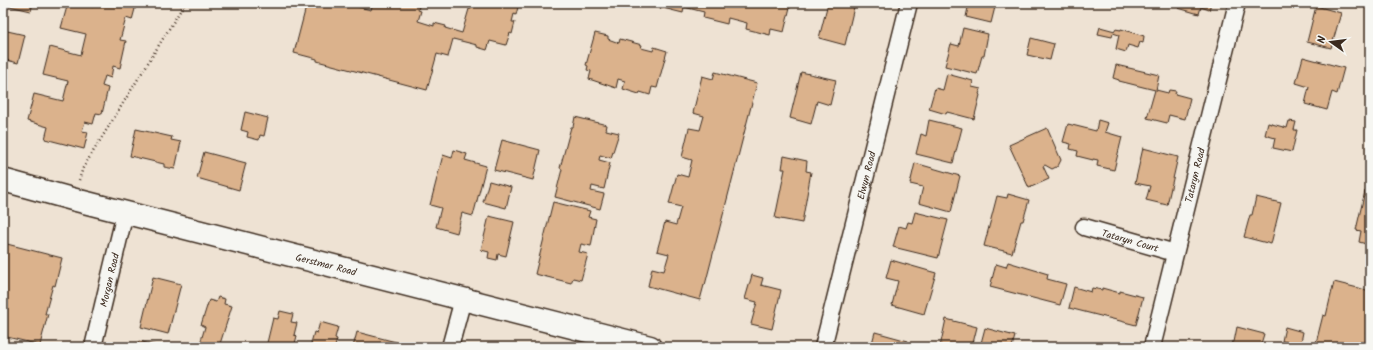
<svg xmlns="http://www.w3.org/2000/svg" width="1373" height="350" font-family="Kalam,sans-serif">
<rect width="100%" height="100%" fill="#eee2d3"/>
<filter id="ink" filterUnits="userSpaceOnUse"><feTurbulence type="fractalNoise" baseFrequency=".025" numOctaves="2"/><feDisplacementMap in="SourceGraphic" scale="8" xChannelSelector="R" yChannelSelector="G"/><feConvolveMatrix kernelMatrix="1 2 1 2 8 2 1 2 1" color-interpolation-filters="sRGB"/></filter>
<g filter="url(#ink)">
<path fill="#dbb28c" stroke="#3b2a1e" d="M3,3h30l-2,8 -26,-6 -2,10z
M68,3h9l16,4 1,-4h35l7,2 -4,15 -6,-2 -6,22 6,1 -6,27 -7,-2 -2,12 -6,-2 -3,10 6,2 -6,26 -6,-1 -3,11 -8,-2 -3,9 6,1 -4,17 -39,-10 3,-12 -21,-6 7,-27 29,7 5,-20 -25,-6 7,-28 31,8 5,-21 -25,-6z
M307,3h45l3,1v2l16,4 2,-7h47l-2,7 3,1 -3,10 16,5v-3l12,3 -1,2 17,5 7,-24h2l1,-6h47l-3,12 -2,-1 -2,8h3l-3,12 -2,-1 -4,12 -16,-4 -3,9 -10,-3v-2l-24,-6 -5,18 -11,-3 -10,36 -110,-29v-2l-23,-6z
M660,3h131l-7,29 -13,-3 -1,6 -24,-6 1,-6 -19,-5 -1,6 -24,-6 1,-6 -20,-5 -1,6 -24,-6z
M828,3h27l-10,42 -26,-7z
M969,3h27l-5,20 -25,-6z
M1180,3h31l-2,7 -8,-3 -2,7 -21,-6z
M1346,3h18l-1,4z
M1316,6l25,7 -10,35 -24,-6z
M1100,27l15,4v-2l6,1v-1l20,6 3,1 -1,7 -3,-1 -2,6 -10,-3 -2,7 -10,-3 3,-14 -6,-2 -1,4 -14,-3z
M963,28l25,6 -4,22h-2l-5,18 -32,-8 6,-22 8,2z
M3,30l22,5 -7,28 -15,-4z
M595,33l13,3v3l11,4 1,-4 22,6 -1,3 12,3 1,-4 13,4 -10,37 -5,-1 -2,8 -10,-3 -1,2 -16,-5 2,-8 -7,-2 -2,9 -27,-9 2,-8 -4,-1 1,-4 -2,-1z
M1031,38l23,6 -4,16 -23,-5z
M1303,57l41,11 -7,26 -5,-2 -5,18 -22,-6 4,-17 -13,-4z
M1116,65l43,10 -3,15 12,3 1,-3 7,1 -1,3 15,4 -5,21 -16,-4 -2,8 -20,-5 8,-28 -36,-9v-1l-6,-2z
M715,72l42,11 -52,202h-1l-4,15 -52,-14 4,-18 12,3 5,-17 -12,-3 8,-29 11,3 5,-18 -12,-3 8,-30 11,3 4,-17 -10,-3 7,-29 11,2 4,-14 -11,-3 9,-37 11,3z
M801,72l35,8 -6,25 -13,-4 -6,23 -21,-6z
M947,74l26,7 -1,6 9,2 -2,5 1,1 -6,24 -27,-7 -1,2 -17,-5 6,-21 8,2z
M3,85l5,1 -5,20z
M245,112l23,6 -4,18 -4,-1 -1,5 -12,-3 1,-5 -7,-2z
M575,117l32,8 -1,5 13,3 -8,25 -11,-3 -1,5 11,3 -6,26 -12,-3 -1,5 13,3 -4,15 -45,-12 7,-28 -2,-1 11,-41h2z
M929,120l33,8 -9,35 -37,-9 5,-20 5,2z
M1098,120l10,3 -3,9 17,5 -8,33 -17,-4 1,-6 -5,-1v1l-16,-4 1,-5 -8,-2 1,-5 -8,-2 5,-18 28,7z
M1289,121l7,1 -2,8h3l-5,22 -19,-4 2,-10 -10,-3 3,-12 19,5z
M1047,128l14,32 -3,6 -6,3 -7,-4 -2,1 6,13 -20,9 -20,-43z
M136,129l36,8 -1,3 10,2 -6,27 -11,-2v-3l-34,-8z
M502,140l38,10 -7,30 -39,-10z
M1143,148l35,9 -11,48 -21,-5 4,-14 -15,-3z
M454,150l13,4 -2,6 21,6 -13,50 -11,-3 -5,20 -21,-6 5,-19 -11,-3 13,-50 9,3z
M204,152l42,11 -7,27 -42,-12z
M784,156l23,5 -1,10 5,1 -9,51 -27,-5 10,-49h-3z
M915,163l45,13 -9,36 -32,-9 4,-16 -13,-3z
M489,181l22,6 -5,21 -23,-6z
M1365,191l5,1v55v-2l-11,-3 2,-11 -5,-1z
M1008,194l21,6 -6,21h-2l-9,32 -28,-7 13,-50 10,2z
M1256,197l25,6 -10,41 -27,-7 6,-22h2z
M553,202l37,9 -2,6 8,2 -5,27 -10,-2 -2,8 9,2 -7,26 -8,-2 -2,5 -36,-9z
M915,212l33,8 -10,38 -45,-11 6,-21 7,2 2,-6 4,1z
M489,216l25,6 -8,34 -8,-2 -1,6 -9,-2 1,-6 -8,-2z
M3,243l59,15 -7,28 -2,-1 -8,29h3l-8,31 -37,-9z
M891,260l45,13 -12,41 -32,-9 6,-24 -12,-3z
M1008,262l40,12 -1,5 19,5 -6,21 -70,-18 6,-23 10,3z
M752,275l11,3 -2,7 20,5 -9,39 -21,-5 6,-22 -12,-3z
M153,277l28,7 -13,50 -27,-7z
M1334,282l36,9v32h-1l-3,10h4v3l-3,11h-52l8,-32 3,1z
M1074,287l17,5 1,-4 10,2v-2l18,5v-2l23,6 -7,28 -67,-17z
M218,297l7,2 -1,5 8,2 -13,41h-9l-10,-3 5,-17 -4,-2 8,-25 7,2z
M280,311l13,3 -2,8 6,1 -3,12 3,1 -3,11h-28l7,-29 5,1z
M946,319l31,8 -5,20h-32z
M320,322l18,5 -3,11 2,1 -2,8h-25l4,-15 3,1z
M1237,327l27,7 -4,13h-30l2,-5h2z
M1285,327l18,5 -3,15h-13l1,-5 -6,-1z
M985,328l30,8 -3,11h-32z
M357,332l39,10 -2,5h-41z
M875,332l33,9 -1,3 8,1 -1,2h-43z
M139,341l22,6h-24z"/>
<g fill="none" stroke-linecap="round" stroke-linejoin="round">
<defs>
<g id="street">
<path id="s1" d="M1084,227l91,26"/>
<path id="s2" d="M93,347l32,-134"/>
<path d="M450,347l13,-48"/>
<path id="s3" d="M823,347l86,-344"/>
<path id="s4" d="M1152,347l85,-344"/>
</g>
<g id="secondary">
<path id="s5" d="M3,180l69,19 578,148"/>
</g>
</defs>
<use href="#street" stroke="#3b2a1e" stroke-width="19"/>
<use href="#secondary" stroke="#3b2a1e" stroke-width="25"/>
<path stroke="#3b2a1e" stroke-width="2.5" stroke-dasharray="1 3" stroke-linecap="butt" d="M79,180l4,-12 102,-165"/>
<use href="#street" stroke="#f6f6f2" stroke-width="16"/>
<use href="#secondary" stroke="#f6f6f2" stroke-width="22"/>
</g>
</g>
<g text-anchor="middle" stroke-width="3" stroke-linejoin="round" paint-order="stroke">
<g font-size="10" fill="#3b2a1e" stroke="#f6f6f2">
<text dy="4" stroke="none"><textPath href="#s3" startOffset="177">Elwyn Road</textPath></text>
<text dy="4" stroke="none"><textPath href="#s4" startOffset="177">Tataryn Road</textPath></text>
<text dy="4" stroke="none"><textPath href="#s1" startOffset="48">Tataryn Court</textPath></text>
<text dy="4" stroke="none"><textPath href="#s5" startOffset="334">Gerstmar Road</textPath></text>
<text dy="4" stroke="none"><textPath href="#s2" startOffset="69">Morgan Road</textPath></text>
</g>
</g>
<rect width="1373" height="350" fill="none" stroke="#f6f6f2" stroke-width="16"/>
<rect x="8" y="8" width="1357" height="334" fill="none" stroke="#3b2a1e" stroke-width="1.5" filter="url(#ink)"/>
<g transform="translate(1331 42) rotate(284)" stroke="#f6f6f2" stroke-width="3" paint-order="stroke">
<path d="M0-3L7 15L0 10L-7 15Z" fill="#3b2a1e"/>
<text y="-6" font-size="11" font-weight="bold" text-anchor="middle" fill="#3b2a1e">N</text>
</g>
</svg>
